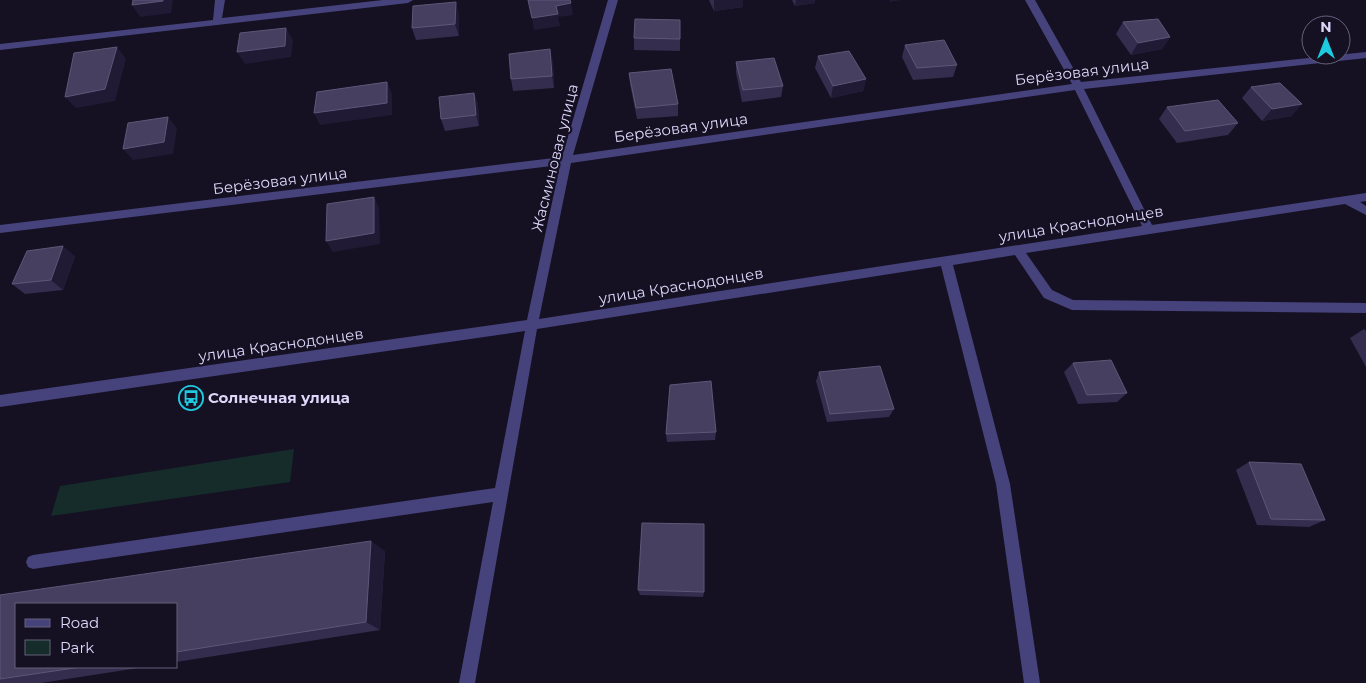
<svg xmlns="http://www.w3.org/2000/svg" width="1366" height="683" font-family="Montserrat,sans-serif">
<rect width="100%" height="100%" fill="#151123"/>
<path fill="#152c2b" d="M294,449l-4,33 -239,34 9,-30z"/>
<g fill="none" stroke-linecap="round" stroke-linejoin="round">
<path fill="#46437c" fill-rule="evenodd" d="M215,0h10l-3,18 161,-18h30l-5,3 -408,47v-6l213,-24z
M608,0h10l-45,155 499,-71 -47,-84h10l46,82 285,-30v6l-282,31 68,136 214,-32v8l-6,1 6,4v9l-21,-11 -319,49 26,37 21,10 293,3v10l-294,-3 -28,-12 -29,-43 -62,10 57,219 30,199h-16l-28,-199 -55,-218 -404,63 -62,354h-16l34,-181 -460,67 -5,-2 -2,-5 2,-5 5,-2 462,-67 30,-157 -525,76v-12l527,-75 33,-155 -560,68v-8l562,-68zM1075,90l67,136 -603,93 32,-156z"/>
</g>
<path fill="#342d4e" d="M709,0h34v7l-29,4z
M792,0h23v3l-20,3z
M459,14v22l-43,4 -4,-12z
M680,20v31l-46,-1v-12z
M1123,22l47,15 -8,12 -31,6 -15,-21z
M905,45l52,20 -4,12 -40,3 -11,-23z
M818,56l48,23 -3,12 -32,7 -16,-30z
M553,61l1,27 -41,3 -2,-12z
M736,62l47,24 -2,11 -39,5 -6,-29z
M629,73l49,31v12l-41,3 -7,-35z
M1251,87l41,29 -30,5 -20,-23z
M474,93l4,12 1,21 -34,5 -4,-12z
M1167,107l71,16 -10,12 -51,8 -18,-24z
M75,256l-12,34 -38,4 -13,-10z
M1364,329l2,2v36l-16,-29z
M1073,363l54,30 -10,9 -39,2 -14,-32z
M819,372l75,37 -5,8 -62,5 -11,-41z
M716,432l-1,8 -48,2 -1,-8z
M1249,462l76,58 -16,7 -52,-2 -21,-55z
M385,551l-5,79 -204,32v-58l-160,63h129l-104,16h-41v-88z
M638,590l66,2 -1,5 -63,-2z"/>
<path fill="#201a35" d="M163,0h10l-2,13 -31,4 -8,-12z
M714,0h29v7l-29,4z
M796,0h19v3l-20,3z
M890,0h11l-12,2z
M456,2l3,12v22l-4,-12z
M571,3l2,12 -15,2 2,9 -26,4 -2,-12 24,-12z
M286,28l7,12 -2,17 -46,7 -8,-12z
M1170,37l-8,12 -31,6 7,-12z
M117,47l9,12 -11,42 -39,7 -11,-11z
M550,49l3,12 1,27 -2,-12z
M866,79l-3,12 -32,7 2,-12z
M387,82l5,12v21l-72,10 -6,-12z
M474,93l4,12 1,21 -3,-11z
M1302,104l-10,12 -30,5 10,-12z
M168,117l9,11 -4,26 -40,6 -10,-11z
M374,197l5,11 1,36 -47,8 -7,-11z
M63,246l12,10 -12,34 -12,-10z
M371,541l14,10 -5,79 -14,-8z"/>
<path fill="#463f60" stroke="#5e5778" d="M133,0h30v1l-31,4z
M528,0h42l1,3 -15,3 2,8 -26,4z
M456,2l-1,22 -43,4 1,-22z
M635,19l45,1v19l-46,-1z
M1158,19l12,18 -32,6 -15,-21z
M286,28l-1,18 -48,6 3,-19z
M944,40l13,25 -40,3 -12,-23z
M117,47l-12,42 -40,8 9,-44z
M550,49l2,27 -41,3 -2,-25z
M849,51l17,28 -33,7 -15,-30z
M774,58l9,28 -40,4 -7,-28z
M671,69l7,35 -42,4 -7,-35z
M387,82v21l-73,10 3,-21z
M1280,83l22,21 -30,5 -21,-22z
M474,93l2,22 -35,4 -2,-22z
M1218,100l20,23 -53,8 -18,-24z
M168,117l-4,25 -41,7 5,-26z
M374,197v36l-48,8 1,-37z
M63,246l-12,34 -39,4 15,-33z
M1111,360l16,33 -40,2 -14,-32z
M880,366l14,43 -64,5 -11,-42z
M711,381l5,51 -50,2 4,-49z
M1249,462l52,2 24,56 -54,-1z
M642,523l62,1v68l-66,-2z
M371,541l-5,81 -190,30v-48h-160v63h65l-81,12v-84z"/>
<defs>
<symbol id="bus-ring" viewBox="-11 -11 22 22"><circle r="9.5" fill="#151123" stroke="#1ecae0" stroke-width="1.5"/><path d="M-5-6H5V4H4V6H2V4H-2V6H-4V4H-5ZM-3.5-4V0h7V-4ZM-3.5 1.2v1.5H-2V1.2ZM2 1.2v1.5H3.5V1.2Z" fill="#1ecae0"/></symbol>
</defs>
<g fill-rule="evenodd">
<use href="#bus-ring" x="177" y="384" width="28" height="28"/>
</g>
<g text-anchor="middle" stroke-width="4.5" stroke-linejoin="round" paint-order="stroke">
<g font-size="15" fill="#ddd8fa" stroke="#151123">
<text transform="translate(1082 72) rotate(-7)" y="5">Берёзовая улица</text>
<text transform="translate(681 128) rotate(-8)" y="5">Берёзовая улица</text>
<text transform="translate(555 158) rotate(-76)" y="5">Жасминовая улица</text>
<text transform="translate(280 181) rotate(-7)" y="5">Берёзовая улица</text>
<text transform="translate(1081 224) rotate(-9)" y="5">улица Краснодонцев</text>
<text transform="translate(681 286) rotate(-9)" y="5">улица Краснодонцев</text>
<text transform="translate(281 345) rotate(-8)" y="5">улица Краснодонцев</text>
</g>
<g font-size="15" font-weight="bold" fill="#ddd8fa" stroke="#151123" text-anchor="start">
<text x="208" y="403">Солнечная улица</text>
</g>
</g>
<rect x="15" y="603" width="162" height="65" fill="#151123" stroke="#656179"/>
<rect x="25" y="619" width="25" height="8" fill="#46437c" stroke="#656179"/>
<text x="60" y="628" font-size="15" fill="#ddd8fa">Road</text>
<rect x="25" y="640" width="25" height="15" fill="#152c2b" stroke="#656179"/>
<text x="60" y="653" font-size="15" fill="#ddd8fa">Park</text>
<g transform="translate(1326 40)"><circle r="24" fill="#151123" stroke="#656179"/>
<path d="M0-4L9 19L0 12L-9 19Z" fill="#1ecae0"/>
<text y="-8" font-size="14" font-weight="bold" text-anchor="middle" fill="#ddd8fa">N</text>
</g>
</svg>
